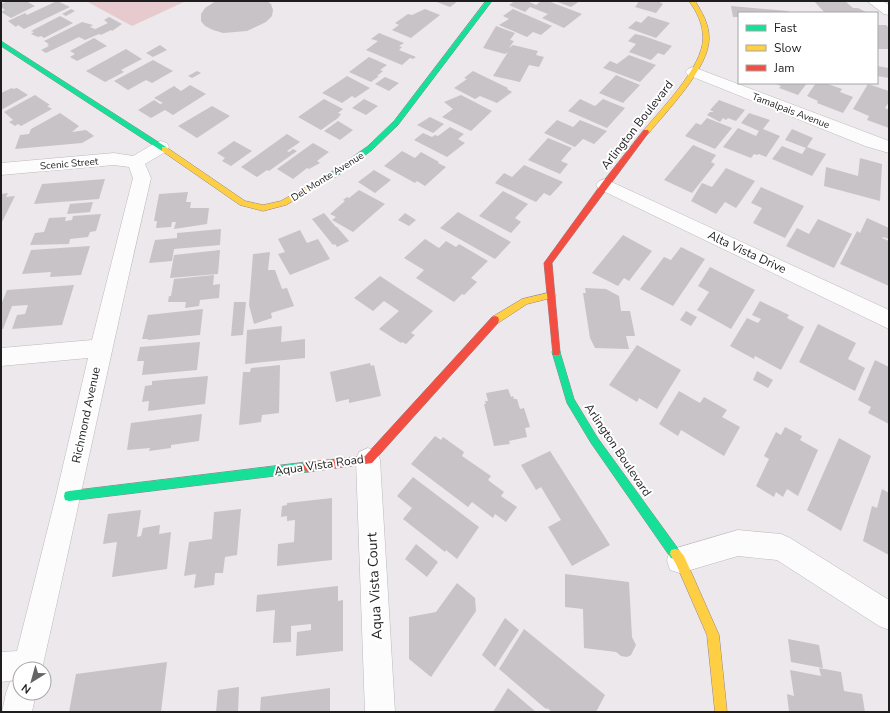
<svg xmlns="http://www.w3.org/2000/svg" width="890" height="713" font-family="'Nunito Sans',sans-serif">
<rect width="100%" height="100%" fill="#ece8ec"/>
<path fill="#e7cacd" d="M86,1h100l-54,25z"/>
<path fill="#c7c3c7" d="M8,1h18l9,5 -24,12 -10,-6 4,-2 -4,-3v-3z
M57,1l13,6 -46,22 -6,-4 -2,2 -8,-6 17,-8 2,2z
M216,1h51l4,3 2,6 -1,6 -6,6 -19,9 -24,2 -10,-3 -8,-4 -4,-5v-7l4,-6z
M434,1h24l-8,6z
M515,1h12l9,4 5,-4h7l34,13 -18,14 -22,-10 6,-4 -18,-7 -5,5 -16,-7z
M555,1h25l-9,6z
M637,1h21l5,3 -7,9 -21,-6 3,-4z
M814,1h31l8,7h5l10,5h-43z
M731,6l57,5 1,2h-50v4h-6z
M71,9l4,2 -9,5 -4,-2z
M425,9l15,6 -29,23 -19,-8 7,-5 -4,-2 13,-9 4,1z
M513,9l32,14 7,3 -11,9 -8,-3 -6,5 -28,-12 10,-6 -6,-3z
M60,16l13,7 -29,15 -3,-2 -3,1 -7,-3 3,-2 -3,-1z
M648,16l22,7 -14,15 -28,-10 8,-7 5,2z
M109,17l13,7 -10,7 -1,-1 -10,5 -2,-1 -14,6 -6,-3 -33,16 -5,-3 8,-4 -2,-1 2,-1 -5,-3 38,-19 11,3 -3,2 5,2 -8,4 21,-10 -4,-3z
M877,25h9l3,3v21h-12z
M496,26l19,7 -5,7 4,1 -5,7 4,-3 25,6 -2,4 8,2 -5,10 -10,-2 -9,17 -27,-6 15,-24 -3,2 -22,-6z
M379,33l25,10 -5,3 3,1 -3,3 17,7 -3,2 -3,-1 -8,7 -36,-15 12,-9 -7,-2z
M635,34l9,2 28,10 -8,9 -6,-2 -7,7 -22,-8 7,-8 -8,-3z
M94,38l13,8 -30,15 -7,-4 5,-3 -5,-3z
M160,45l7,5 -14,7 -7,-4z
M126,49l16,10 -21,11 3,2 -19,10 -19,-11z
M629,55l27,10 -16,17 -37,-14 7,-7 7,3z
M369,57l18,8 -7,5 3,1 -6,5h2l-8,6 -22,-10z
M153,60l20,11 -21,12 -6,-3 -18,10 -14,-9z
M877,66l12,2v10l-12,-2z
M197,71l4,2 -9,5 -4,-2z
M473,71l35,17 -1,1 5,3 -15,11 -17,-7 -5,3 -21,-11 13,-9 -3,-1z
M616,75l24,10 -17,18 -24,-10z
M347,76l23,12 -15,10 -3,-2 -10,7 -20,-10z
M385,77l14,6 -10,8 -14,-7z
M773,83h34l-9,12 -19,-7 2,-2z
M816,83h9l17,6 -2,3 13,5 -10,16 -26,-10 1,-2 -11,-5z
M868,84l21,7v11l-4,6 4,2v18l-22,-8 2,-4 -16,-7z
M190,85l16,9 -33,21 -8,-5 -14,8 -13,-8 16,-10 6,4 3,-1 -9,-5 20,-12 7,5z
M12,88l1,1 4,-1 11,7 -27,15v-17z
M35,95l15,10 -3,1 5,3 -31,17 -3,-2 -3,2 -6,-4 4,-2 -9,-8z
M461,95l31,16 -21,20 -29,-14 11,-8 -9,-7z
M324,99l19,10 -5,4 3,1 -3,4 -17,12 -23,-13z
M364,99l14,7 -12,9 -14,-7z
M580,99l15,7 8,-7 22,9 -18,20 -39,-17z
M719,100l26,10 -9,11 -8,-3 -2,2 -3,-2 -3,4 -13,-7 3,-3h4l-4,-2z
M212,106l18,10 -33,22 -19,-12z
M60,113l19,13 -7,6 14,-2 8,6 -12,7 -67,6 5,-14 9,-1 2,-5z
M749,113l21,7 -7,9 17,7 -14,21 -7,-3 -2,1 -3,-1 -3,4 -28,-11 15,-19 18,8 3,-5 -18,-8z
M430,117l14,7 -11,9 -16,-8z
M707,118l25,10 -17,21 -30,-13 11,-13 5,2z
M557,120l16,7 7,-7 27,11 -13,13 -11,-5 -8,8 -31,-14z
M338,121l15,9 -13,10 -16,-9z
M450,127l14,7 -6,5 7,4 -18,14 -33,-17 9,-7 9,4 3,-2 3,1z
M792,129l21,9 -6,9 19,7 -14,22 -40,-17 10,-13 20,8 4,-6 -21,-8z
M287,134l13,8 -13,9 2,1 4,-3 4,2 -28,20 -2,-1 -10,7 -16,-10z
M548,138l24,10 -11,13 7,3 -8,10 -32,-14z
M234,141l18,10 -21,15 -9,-5 3,-3 -8,-5z
M313,143l16,9 -12,9 3,2 -11,6 -2,-1 -14,11 -16,-10z
M693,145l23,10 -5,7 4,2 -23,29 -28,-13z
M402,151l13,7 6,-6 18,10 -1,1 8,4 -21,19 -8,-5 -2,2 -31,-17z
M860,158l22,6 -2,37 -56,-15 2,-19 32,9z
M524,165l39,17 -13,14 -6,-3 -8,9 -41,-19 9,-10 8,4z
M726,168l29,13 -19,27 -11,-6 -9,12 -25,-13 11,-18 10,4z
M374,170l17,10 -16,13 -17,-11z
M105,179l-6,20 -65,5 8,-20z
M761,187l43,19 -19,32 -32,-15 9,-15 -11,-5z
M359,190l26,14 -32,28 -21,-12 4,-3 -6,-3 15,-13 -2,-1 4,-3 2,1z
M503,191l25,13 -13,14 6,4 -10,11 -32,-17z
M188,192l-2,10h5l-1,6h19l-2,16 -33,5 2,-7h-4l-1,5 -15,1 1,-7h-3l5,-27z
M8,193l-2,4 9,-1 -14,28v-30z
M93,202l-3,10 -23,2 3,-10z
M458,212l53,30 -16,17 -55,-31z
M324,213l12,14h1l12,14 -12,6 -2,-3 -2,1 -21,-26z
M405,213l11,7 -7,6 -11,-6z
M101,214l-5,17 -6,1 -2,5 -18,2 -1,5 -39,1 5,-12 9,-1 5,-14 17,-1 -1,4 7,-1 1,-4z
M867,218l22,10v11l-6,-2 -1,1 7,3v45l-49,-22 17,-33 3,2z
M818,219l34,15 -18,34 -48,-22 11,-18 12,6z
M221,229l-1,16 -46,4 -2,12 -23,2 6,-23 22,-2v-5z
M300,230l7,13 11,-4 12,20 -40,16 -12,-21 7,-2 -7,-13z
M623,235l29,16 -23,30 -5,-3 -6,8 -26,-13z
M425,239l14,9 7,-7 10,6 3,-3 29,17 -17,17 6,4 -13,13 -2,-1 -8,8 -38,-24 8,-8 -20,-12z
M90,246l-9,29 -31,2 1,-5 -29,2 9,-24z
M681,247l24,12 -32,47 -33,-17 24,-32 7,3z
M220,250l-2,24 -48,4 4,-23z
M270,252l-2,18h7l7,19 5,-1 7,18 -23,7 1,5 -18,6 -5,-19 4,-51z
M710,267l45,23 -24,39 -34,-19 12,-18 -11,-6z
M214,275l-1,10 7,-1 -1,14 -19,2 -1,6 -14,2 1,-6h-18l1,-6h2l3,-17z
M380,276l53,35 -22,22 4,2 -9,9 -4,-2 -1,1 -22,-14 20,-18 -15,-10 -11,10 -19,-13z
M74,285l-12,40 -50,4 5,-14 8,-1 3,-9 -16,1 -9,23h-2v-24l6,-15z
M585,288l21,1 13,7 2,15h9l5,25h-9l3,13 -34,-1 -5,-10 -7,-45h3z
M760,301l29,14 -2,3 17,9 -23,43 -26,-14 -1,3 -24,-13 17,-28 11,5 3,-4 -9,-4z
M234,302h12l-3,33 -12,1z
M203,309l-3,26 -52,5v-1h-6l6,-24z
M686,311l11,6 -6,9 -11,-6z
M818,324l38,19 -8,16 17,9 -10,23 -56,-29z
M282,326l-1,16 24,-3v19l-60,6 2,-34z
M200,342l-3,28 -55,5 2,-14h-7l3,-14z
M637,345l44,25 -24,39 -18,-11 -2,4 -28,-17z
M875,360l14,7v57l-21,-11 3,-6 -13,-7z
M370,363l1,3 3,-1 7,31 -32,7v-4l-13,3 -6,-30z
M280,365l-1,48 -17,2 -1,7 -22,3 4,-53h7l1,-4z
M757,371l16,9 -5,8 -15,-8z
M208,376l-3,28 -57,7 1,-10 -7,1 3,-16 7,-1v-4z
M508,389l3,8 2,-1 1,3h3l3,10 4,-1 6,19 -5,1 2,9 -18,4 1,3 -16,2 -10,-42h2l-1,-3h3l-2,-8z
M679,391l21,12 4,-6 23,13 -5,7 18,10 -16,29 -43,-26 -3,6 -19,-12z
M202,414l-3,27 -28,4v3l-22,3 1,-3 -23,2 4,-27z
M785,427l17,9 -2,4 18,10 -20,46 -11,-7 -4,8 -7,-5 -2,5 -18,-11 13,-27 -5,-3 12,-24 5,3z
M435,436l6,4 2,-3 21,15 -2,4 29,20 -3,4 16,12 -3,4 16,11 -11,15 -11,-8 -2,4 -21,-16 -4,5 -57,-43z
M839,438l32,18 -30,75 -34,-21z
M550,451l60,94 -38,21 -24,-39 13,-7 -20,-33 -5,3 -15,-25z
M413,477l66,50 -22,32 -11,-9 -1,2 -42,-33 9,-11 -15,-12z
M882,489l7,4v62l-26,-14 9,-35 5,2z
M332,498v62l-55,6 1,-22 16,-2 1,-22 -8,1v-5l-6,1 1,-11 5,-1v-2z
M241,509l-4,46 -12,2 -2,16h-8l-1,12 -20,3 2,-14 -12,2 5,-34 23,-3 2,-27z
M141,510l-4,27 4,-1 2,-8 17,-3 -1,9 12,-2 -4,37 -55,8 5,-35 -14,2 5,-30z
M416,544l22,18 -11,15 -22,-18z
M565,574l64,8 3,55 4,8 -5,10 -4,2 -6,-1 -5,-4 -32,-4 -1,-39 -18,-2z
M457,583l18,15 1,13 -45,66 -22,-18v-42l27,-5z
M338,586v15l5,-1v51l-47,5 1,-24 14,-2v-6l-20,2v16l-18,1 2,-33 -19,2 1,-17z
M505,618l14,12 -24,37 -13,-12z
M524,629l81,66 -9,17h-44l-5,-4 -1,1 -47,-40z
M788,639l31,6 4,23 -32,-6z
M167,662l-6,50h-92l7,-38z
M819,668l22,4 3,19 18,3 3,18h-76l-2,-18 7,2 -4,-26 31,6z
M239,687l-1,25h-22l2,-22z
M330,688v24h-70l1,-15z
M508,688l28,24h-43z"/>
<g fill="none" stroke-linecap="round" stroke-linejoin="round">
<defs>
<path id="street" d="M867,1h16l6,4v10l-5,-1z
M693,67l196,74v12l-24,-7 -177,-71 -3,-3 3,-3z
M161,141l6,2 2,4 -2,4 -22,13 6,14c-38,163 -72,328 -109,491h-22v24h16l-4,19h-30l4,-19 4,-11 6,-2 -15,2v-30l16,-1 39,-155 32,-138 -87,8v-18l91,-8 41,-162 -4,-11 -15,-2 -113,10v-12l113,-10 19,3 22,-13z
M605,179l284,131v19l-290,-140 -3,-4 3,-4z
M368,448l9,4 3,8 15,252h-30l-9,-252 3,-8z
M738,530l43,4 9,4 99,62v30l-10,-4 -102,-66 -39,-4 -58,17 -10,-3 -3,-10 3,-10z"/>
<path id="fast" d="M486,1h6l-94,124 -26,25 -36,27h-6v-4l38,-27 26,-25z
M1,41l165,106v4h-4l-161,-105z
M556,348l3,1 1,3 14,47 23,38 82,113 1,4 -1,4 -4,1 -4,-1 -80,-115 -24,-40 -15,-51 1,-3z
M308,462l4,2 1,3 -1,3 -4,2 -239,29 -4,-1 -1,-4 1,-4 4,-1z"/>
<path id="slow" d="M689,1h6c7,11 14,23 14,37 1,29 -43,74 -61,96h-4v-4c17,-21 59,-63 59,-92 0,-14 -6,-26 -14,-37z
M162,147h4l79,54 18,4 18,-4 49,-28h3l4,2 -51,30 -23,6 -23,-6 -78,-54z
M552,292l4,3 -1,2 -28,7 -29,19h-6l-1,-3 1,-3 30,-18z
M675,549l4,1 5,6 35,79 8,77h-12l-8,-77 -31,-71 -6,-10 1,-4z"/>
<path id="jam" d="M644,130h4l1,2 -97,131 8,89 -1,3h-6l-9,-92 58,-80z
M495,316l3,1 1,3 -1,3 -126,140 -64,9 -4,-2 -1,-3 1,-3 4,-2 57,-6 127,-139z"/>
</defs>
<use href="#street" stroke="#bcbabc" stroke-width="1"/>
<use href="#fast" stroke="#95828c" stroke-width="1"/>
<use href="#slow" stroke="#95828c" stroke-width="1"/>
<use href="#jam" stroke="#95828c" stroke-width="1"/>
<use href="#street" fill="#fcfcfc" fill-rule="evenodd"/>
<use href="#fast" fill="#16e098" fill-rule="evenodd"/>
<use href="#slow" fill="#ffcf43" fill-rule="evenodd"/>
<use href="#jam" fill="#f24e42" fill-rule="evenodd"/>
</g>
<g text-anchor="middle" stroke-width="4" stroke-linejoin="round" paint-order="stroke">
<g font-size="10" fill="#1e1e1e" stroke="#fff">
<text transform="translate(791 110) rotate(21)" y="4">Tamalpais Avenue</text>
<text transform="translate(69 163) rotate(-5)" y="4">Scenic Street</text>
<text transform="translate(327 176) rotate(-32)" y="4">Del Monte Avenue</text>
</g>
<g font-size="12" fill="#1e1e1e" stroke="#fff">
<text transform="translate(637 125) rotate(-52)" y="4">Arlington Boulevard</text>
<text transform="translate(747 252) rotate(25)" y="4">Alta Vista Drive</text>
<text transform="translate(86 415) rotate(-78)" y="4">Richmond Avenue</text>
<text transform="translate(618 450) rotate(56)" y="4">Arlington Boulevard</text>
<text transform="translate(319 465) rotate(-8)" y="4">Aqua Vista Road</text>
</g>
<g font-size="14" fill="#1e1e1e" stroke="#fff">
<text transform="translate(374 586) rotate(-93)" y="5">Aqua Vista Court</text>
</g>
</g>
<rect width="890" height="713" fill="none" stroke="#1e1e1e" stroke-width="4"/>
<rect x="738" y="12" width="140" height="72" fill="#ffffff" stroke="#a5a5a5"/>
<rect x="746" y="25" width="20" height="6" fill="#16e098" stroke="#a5a5a5"/>
<text x="774" y="32" font-size="12" fill="#1e1e1e">Fast</text>
<rect x="746" y="45" width="20" height="6" fill="#ffcf43" stroke="#a5a5a5"/>
<text x="774" y="52" font-size="12" fill="#1e1e1e">Slow</text>
<rect x="746" y="65" width="20" height="6" fill="#f24e42" stroke="#a5a5a5"/>
<text x="774" y="72" font-size="12" fill="#1e1e1e">Jam</text>
<g transform="translate(32 681) rotate(217)"><circle r="19" fill="#ffffff" stroke="#a5a5a5"/>
<path d="M0-3L7 15L0 10L-7 15Z" fill="#666566"/>
<text y="-6" font-size="11" font-weight="bold" text-anchor="middle" fill="#1e1e1e">N</text>
</g>
</svg>
